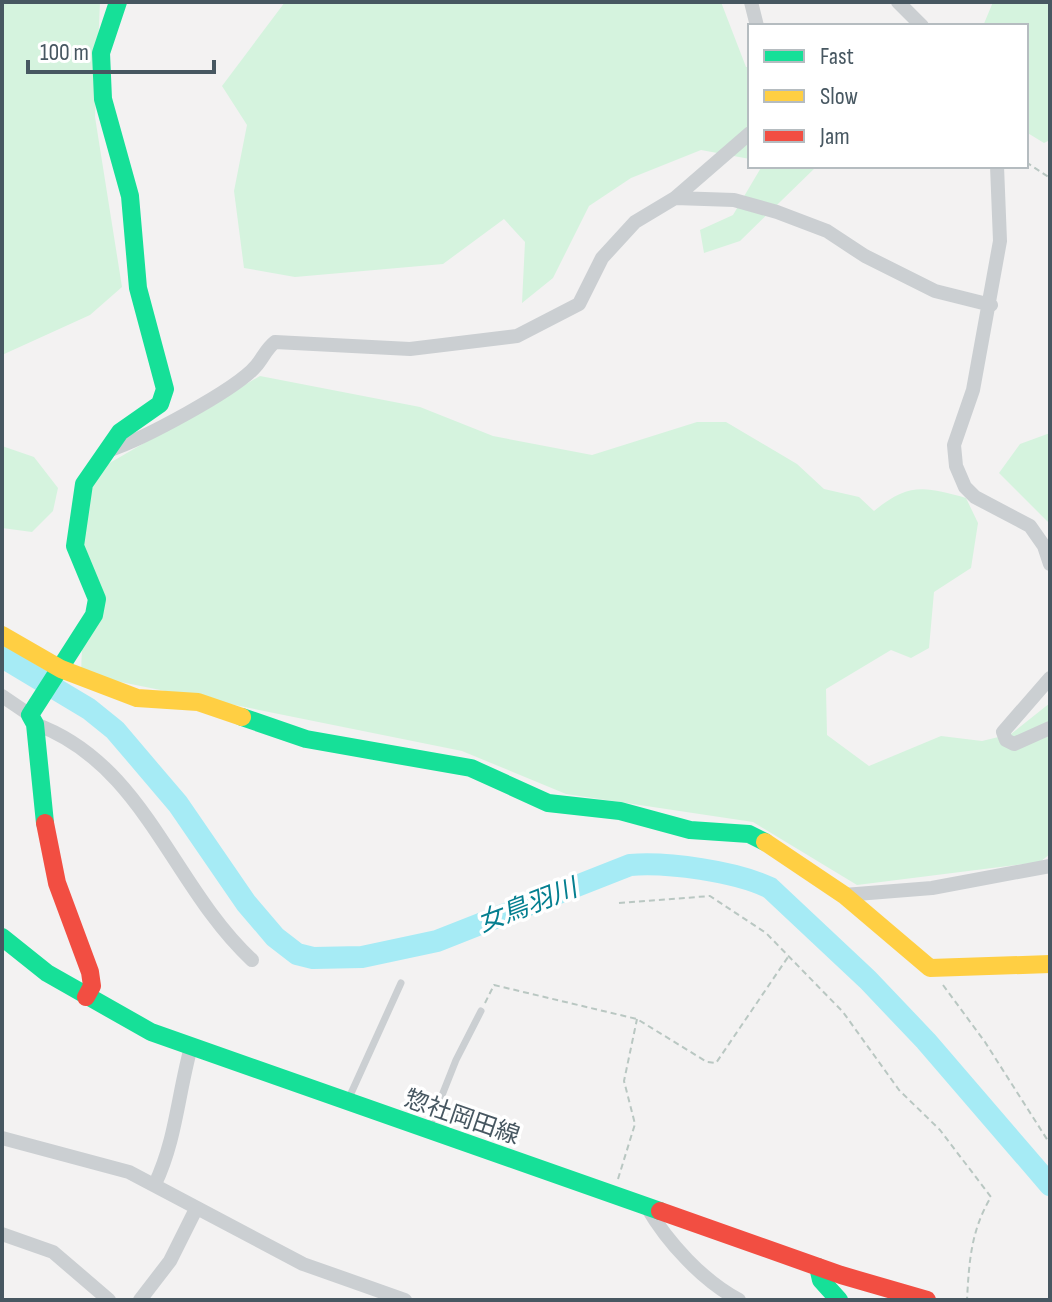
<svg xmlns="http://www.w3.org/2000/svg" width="1052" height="1302" font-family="'Sofia Sans Condensed','Noto Sans JP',sans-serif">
<rect width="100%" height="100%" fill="#f3f2f2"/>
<path fill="#d5f3de" d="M2,2h98l-5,115 27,170 -32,28 -88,40z
M285,2h436l25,65h4v92l-49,-9 -70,28 -42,28 -36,72 -31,25 3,-61 -21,-23 -61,45 -148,13 -51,-9 -10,-77 13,-66 -25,-39z
M993,2h57v138l-6,3 -18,-11v-106h-43z
M762,166h55l-77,75 -36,12 -4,-23 33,-15z
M260,376l160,31 73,29 99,19 105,-33h29l71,42 27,25 35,8 15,14c34,-28 50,-25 92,-13l12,25 -7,45 -37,24 -5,56 -18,10 -20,-8 -65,39 1,46 42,31 72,-30 41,5 29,-7 39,-31v151l-10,8 -183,23 -104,-63 -187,-28 -104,-43 -381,-77 1,-27 17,-26 -15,-73 1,-46 16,-34z
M1050,433v91l-51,-51 21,-29z
M2,446l32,11 24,31 -5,23 -21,21 -30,-4z"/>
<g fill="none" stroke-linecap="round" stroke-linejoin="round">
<path stroke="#a6ebf5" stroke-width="22" d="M2,657l87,52 26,21 63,74 68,99 29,34 22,17 16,4 49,-1 75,-16 193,-76c38,-3 105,6 140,23l98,92 58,61 124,144"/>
<path stroke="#b9c7c2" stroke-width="2" stroke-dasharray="6 4" stroke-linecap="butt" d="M1026,162l24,16
M619,903l91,-7 56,37 77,79 56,78 41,40 51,67c-20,33 -22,65 -24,103
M943,985l42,57 65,102
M485,1003l9,-18 143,34 70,43 9,1 72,-106
M618,1179l17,-55 -11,-43 13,-62"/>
<path stroke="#cbcfd2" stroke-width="7" d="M348,1100l53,-117
M429,1128l27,-68 25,-49"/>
<path stroke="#cbcfd2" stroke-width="14" d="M751,2l6,24
M898,2l24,24
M997,166l3,75 -27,149 -19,55 2,21 9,21 10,10 55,29 14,20 6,18
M675,198l59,2 43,12 50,19 38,25 70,35 56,14
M110,450c31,-10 126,-60 146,-84 7,-8 10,-17 19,-24l135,7 107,-13 62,-32 23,-46 33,-36 40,-24 75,-65
M1050,678l-47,54 3,8 8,4 36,-16
M2,696l28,19
M35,724c109,39 137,162 217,236
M844,895l88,-7 118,-22
M2,1138l127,34 174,92 102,36
M155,1184c21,-44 23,-90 36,-137
M647,1207c20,35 56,74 92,93
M2,1234l51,18 56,48
M140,1300l30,-39 26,-52"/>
<path stroke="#16e098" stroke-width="18" d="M242,717l64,22 165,29 77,35 72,8 70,19 59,4 16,8
M45,823l-10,-99 -5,-9 64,-100 3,-16 -22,-53 9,-62 36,-52 40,-28 5,-15 -27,-101 -8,-92 -27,-97 -2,-46 17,-51
M2,937l45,36 104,59 509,179
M818,1267l3,13 18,20"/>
<path stroke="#ffcf43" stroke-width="18" d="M2,635l59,34 76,29 61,4 44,15
M765,842l79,53 86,73 120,-4"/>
<path stroke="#f24e42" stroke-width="18" d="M45,823l12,60 33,89 2,14 -6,11
M660,1211l181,64 86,25"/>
</g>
<g text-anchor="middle" stroke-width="7" stroke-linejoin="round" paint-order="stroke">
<g font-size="24" fill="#475761" stroke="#fff">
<text transform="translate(462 1117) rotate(19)" y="8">惣社岡田線</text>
</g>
<g font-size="26" font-style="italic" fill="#047f90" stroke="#fff">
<text transform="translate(527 905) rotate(-21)" y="9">女鳥羽川</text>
</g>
</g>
<rect width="1052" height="1302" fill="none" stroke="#475761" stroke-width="8"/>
<rect x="748" y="24" width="280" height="144" fill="#ffffff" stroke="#b5bcc0" stroke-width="2"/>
<rect x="764" y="50" width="40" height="12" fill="#16e098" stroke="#b5bcc0" stroke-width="2"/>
<text x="820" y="64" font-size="24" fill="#475761">Fast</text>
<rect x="764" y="90" width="40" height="12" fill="#ffcf43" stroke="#b5bcc0" stroke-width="2"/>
<text x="820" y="104" font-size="24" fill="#475761">Slow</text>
<rect x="764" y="130" width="40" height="12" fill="#f24e42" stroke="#b5bcc0" stroke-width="2"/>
<text x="820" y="144" font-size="24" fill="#475761">Jam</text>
<path d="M28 60v12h186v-12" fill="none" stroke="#475761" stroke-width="4"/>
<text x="40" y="60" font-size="24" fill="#475761" stroke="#ffffff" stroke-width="6" paint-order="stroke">100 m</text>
</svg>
